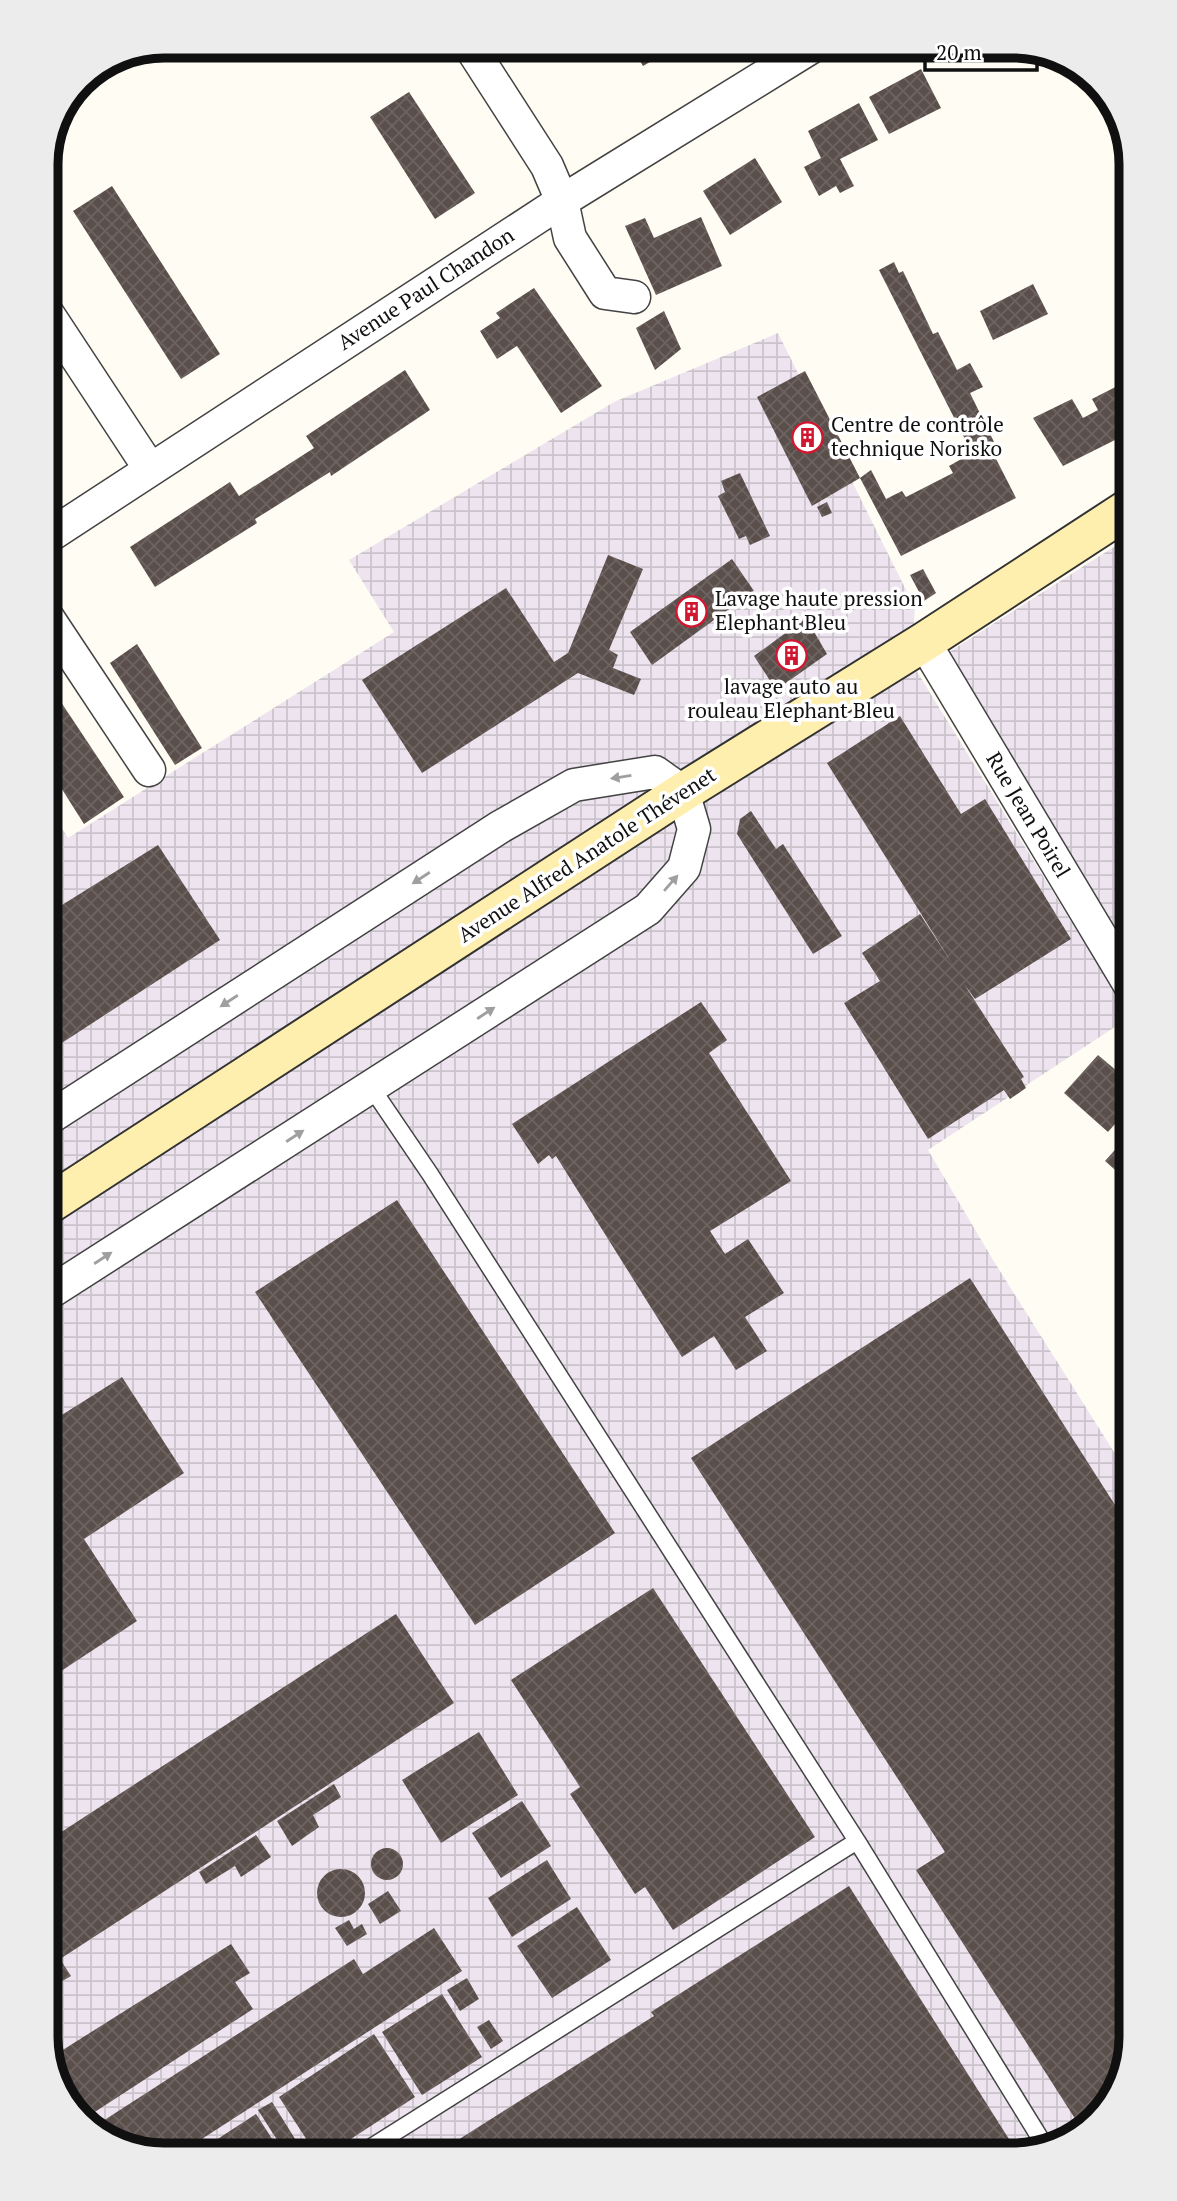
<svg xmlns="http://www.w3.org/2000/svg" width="1177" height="2201" font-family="'PT Serif',serif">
<defs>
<pattern id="industrial-grid" width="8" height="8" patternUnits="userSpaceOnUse" patternTransform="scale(1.75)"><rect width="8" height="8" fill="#ede4ef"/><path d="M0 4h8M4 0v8" fill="none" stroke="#cac3cc"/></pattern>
<pattern id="building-cross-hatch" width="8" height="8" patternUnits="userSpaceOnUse" patternTransform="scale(1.75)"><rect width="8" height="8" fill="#5a4f4b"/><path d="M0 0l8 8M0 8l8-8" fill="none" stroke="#6d6461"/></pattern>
</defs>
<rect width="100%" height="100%" fill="#fffcf3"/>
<path fill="url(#industrial-grid)" d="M778,333l137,275 -4,54 219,355 -202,133 65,110 138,219v559l-20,65 -52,43 -902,9 -59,-20 -43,-52 -9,-46v-1233l22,34 326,-206 -45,-72 265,-158z
M1131,536v422l-185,-304z"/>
<path fill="url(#building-cross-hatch)" d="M633,49h39l-29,17z
M921,69l20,39 -52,26 -20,-37z
M409,92l66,101 -40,26 -65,-102z
M859,103l19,37 -38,19 14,27 -14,7 -4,-7 -17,10 -15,-29 17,-9 -13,-27z
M755,158l27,44 -52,33 -27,-44z
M112,186l108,168 -39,25 -108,-168z
M701,217l21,49 -66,29 -31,-69 20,-8 9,20z
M894,262l5,11 4,-2 30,63 5,-2 19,38 13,-7 13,24 -13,6 26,53 -5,3 25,49 -115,58 -41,-78 -48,28 -55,-109 48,-26 55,107 11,-8 15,29 16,-8 4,6 47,-24 -4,-7 23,-13 -93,-183z
M1033,284l15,30 -55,26 -13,-29z
M534,288l68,98 -41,27 -44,-67 -20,13 -17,-28 20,-13 -4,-5z
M664,311l17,38 -26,21 -19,-42z
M405,370l25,40 -99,66 -1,-4 -62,39 -13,8 2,4 -102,64 -25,-40 100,-65 9,14 75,-48 -8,-12z
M1131,379v53l-68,34 -30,-48 39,-19 11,19 15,-8 -6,-11z
M913,444l3,6 -12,6 -3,-6z
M740,473l30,63 -20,9 -4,-9 -7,3 -21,-43 7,-4 -4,-11z
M827,502l5,11 -10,4 -5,-10z
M608,555l35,14 -34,81 9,5 -5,13 28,11 -7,16 -56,-22 -156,100 -60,-93 144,-92 48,74 14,-9z
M732,559l22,32 -102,74 -22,-33z
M923,569l13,24 -12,8 -14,-26z
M806,618l21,36 -51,36 -22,-34z
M137,644l65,104 -27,17 -65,-102z
M59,699l65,98 -40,27 -38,-60v-56z
M900,716l61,98 24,-15 86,140 -96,60 -11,-15 60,93 -3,2 5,9 -16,11 -6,-9 -76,49 -84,-136 36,-22 -18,-28 58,-39 33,51 -126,-202z
M751,811l25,38 7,-5 59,92 -29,18 -76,-120 3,-15z
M158,845l62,95 -172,112 -2,-137z
M701,1002l26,38 -18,13 82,128 -81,50 15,23 23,-15 36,54 -39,24 22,34 -31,19 -22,-34 -32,21 -126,-201 -4,3 -3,-4 -11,9 -26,-40z
M1098,1055l33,28v23l-23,26 -44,-39z
M1131,1132v52l-26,-23z
M397,1200l218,333 -140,92 -220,-333z
M970,1278l161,252v508l-20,65 -30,25 -165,-258 29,-18 -254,-394z
M122,1377l62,96 -100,66 53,82 -91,60v-256z
M653,1588l162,249 -142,93 -28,-43 -10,7 -65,-100 10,-7 -69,-107z
M396,1614l58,89 -394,256 11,17 -12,7 -11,-16 -2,1v-126z
M479,1732l39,63 -77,48 -39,-63z
M334,1784l7,13 -28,18 6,12 -27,19 -15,-25z
M522,1801l29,45 -50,32 -29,-45z
M256,1835l15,22 -30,20 -6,-11 -29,18 -7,-12z
M371 1864a16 16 0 1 1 32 0a16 16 0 1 1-32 0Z
M547,1860l24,39 -59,38 -24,-39z
M317 1893a24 24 0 1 1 48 0a24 24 0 1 1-48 0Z
M849,1886l165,261 -575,5 215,-136 -3,-4z
M388,1891l13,20 -21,13 -12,-20z
M577,1907l34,53 -59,38 -35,-52z
M349,1920l5,9 8,-5 5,10 -20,12 -12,-18z
M434,1928l28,43 -285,184h-20l-59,-20 -6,-7 262,-169 9,15z
M231,1944l19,29 -15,9 18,27 -169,110 -29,-36 -5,-25z
M46,1974l10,17 -10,7z
M467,1978l12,21 -19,12 -13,-21z
M442,1994l40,63 -60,38 -40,-63z
M489,2020l14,21 -12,8 -14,-22z
M374,2034l41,63 -87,57h-12l-37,-57z
M272,2102l30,48 -7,4h-9l-28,-44z
M256,2114l26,40 -89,1z"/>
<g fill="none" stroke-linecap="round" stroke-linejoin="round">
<defs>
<path id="service" d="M857,1841l188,305
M362,2153l495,-312 -427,-667 -59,-87"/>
<path id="minor" d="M473,51l74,115 15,35 8,37 35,55 29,4
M46,311l104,158
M46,538l516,-337 248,-153
M46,615l103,155
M924,642l207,345
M46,1295l602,-386 36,-41 10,-39 -11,-37 -28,-20 -81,13 -74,42 -454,293"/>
<path id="secondary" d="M46,1206l637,-414 241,-150 207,-135"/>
</defs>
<use href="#service" stroke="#434343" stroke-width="19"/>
<use href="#minor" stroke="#434343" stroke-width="35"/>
<use href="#secondary" stroke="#323232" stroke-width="42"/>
<use href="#service" stroke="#fff" stroke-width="16"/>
<use href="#minor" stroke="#fff" stroke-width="32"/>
<use href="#secondary" stroke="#ffefae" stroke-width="38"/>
</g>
<defs><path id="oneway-solid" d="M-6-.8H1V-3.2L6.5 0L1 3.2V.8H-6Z" transform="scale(1.75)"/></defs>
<g fill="#9f9f9f">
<use href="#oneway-solid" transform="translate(621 777) rotate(171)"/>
<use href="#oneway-solid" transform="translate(421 878) rotate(147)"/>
<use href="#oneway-solid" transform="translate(671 883) rotate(-49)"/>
<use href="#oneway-solid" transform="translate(229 1001) rotate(147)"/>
<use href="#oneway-solid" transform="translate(486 1013) rotate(-33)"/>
<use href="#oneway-solid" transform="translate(295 1136) rotate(-33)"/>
<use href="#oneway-solid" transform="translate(103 1258) rotate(-33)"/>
</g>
<defs>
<symbol id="building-ring" viewBox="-11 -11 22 22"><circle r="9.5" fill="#fff" stroke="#d11730" stroke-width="1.5"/><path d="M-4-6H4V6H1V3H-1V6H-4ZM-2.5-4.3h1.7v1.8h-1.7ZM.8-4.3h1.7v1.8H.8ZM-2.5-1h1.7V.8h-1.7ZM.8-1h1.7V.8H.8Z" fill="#d11730"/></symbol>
</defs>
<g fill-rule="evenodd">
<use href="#building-ring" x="790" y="420" width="35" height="35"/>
<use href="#building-ring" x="674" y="594" width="35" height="35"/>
<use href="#building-ring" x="774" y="638" width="35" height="35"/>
</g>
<g text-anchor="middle" stroke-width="7" stroke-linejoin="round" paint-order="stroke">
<g font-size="21" fill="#101010" stroke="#fff">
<text transform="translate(426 289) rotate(-33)" y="7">Avenue Paul Chandon</text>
<text transform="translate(1028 815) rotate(59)" y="7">Rue Jean Poirel</text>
<text transform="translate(587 855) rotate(-33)" y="7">Avenue Alfred Anatole Thévenet</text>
</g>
<g font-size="21" fill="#101010" stroke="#fff" text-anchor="start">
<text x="831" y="432">Centre de contrôle<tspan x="831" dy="24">technique Norisko</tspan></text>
<text x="715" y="606">Lavage haute pression<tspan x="715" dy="24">Elephant Bleu</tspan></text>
<text x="791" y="694" text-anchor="middle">lavage auto au<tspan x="791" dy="24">rouleau Elephant Bleu</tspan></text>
</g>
</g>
<path d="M0 0H1177V2201H0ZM164 58H1013A106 106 0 0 1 1119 164V2037A106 106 0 0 1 1013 2143H164A106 106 0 0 1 58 2037V164A106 106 0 0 1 164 58Z" fill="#ececec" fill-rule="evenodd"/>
<path fill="none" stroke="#101010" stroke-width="9" d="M164 58H1013A106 106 0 0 1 1119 164V2037A106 106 0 0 1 1013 2143H164A106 106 0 0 1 58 2037V164A106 106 0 0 1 164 58Z"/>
<path d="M925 60v10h112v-10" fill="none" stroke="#101010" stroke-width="3.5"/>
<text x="936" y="60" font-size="21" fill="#101010" stroke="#ffffff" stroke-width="5" paint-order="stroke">20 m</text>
</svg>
